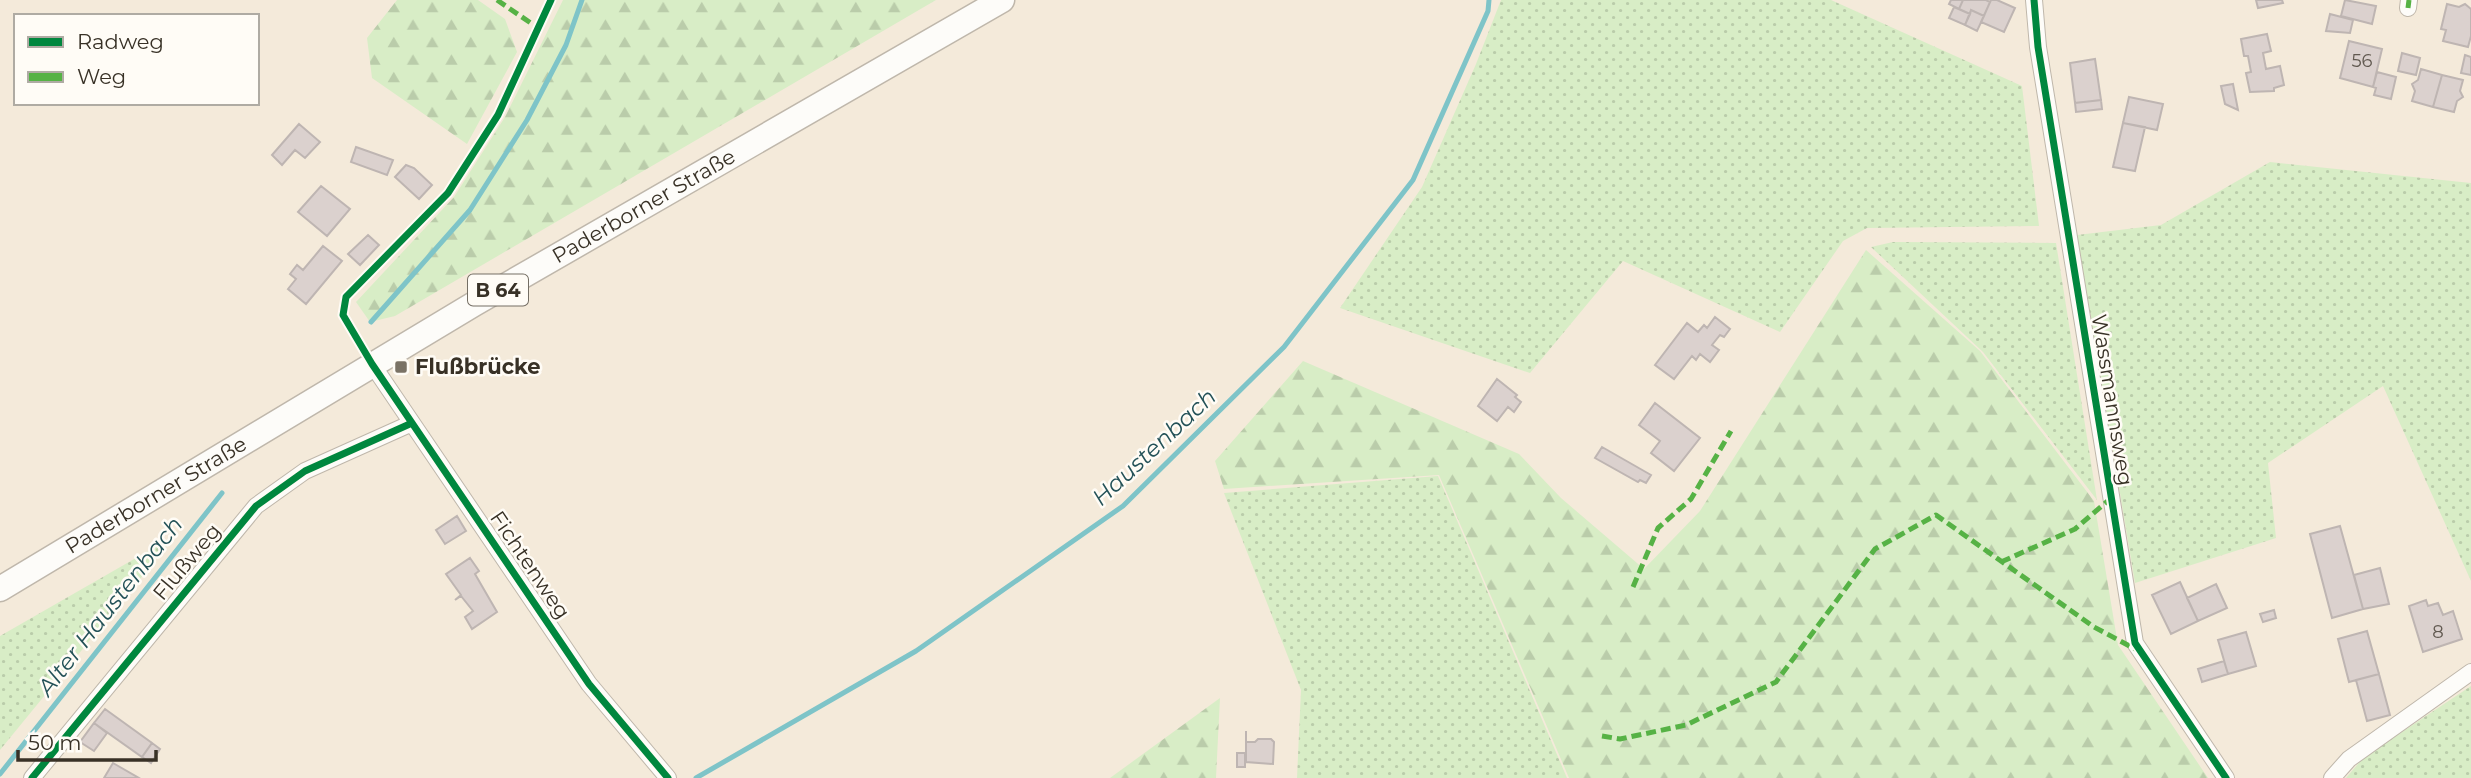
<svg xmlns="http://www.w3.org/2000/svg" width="2471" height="778" font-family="Montserrat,sans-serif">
<defs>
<pattern id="grass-dots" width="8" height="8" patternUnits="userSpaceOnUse" patternTransform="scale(1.75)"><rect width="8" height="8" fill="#d8edc6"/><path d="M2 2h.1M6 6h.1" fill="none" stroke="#baccaa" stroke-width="1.8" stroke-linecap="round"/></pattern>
<pattern id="forest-firs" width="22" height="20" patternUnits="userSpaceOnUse" patternTransform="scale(1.75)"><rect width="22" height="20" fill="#d8edc6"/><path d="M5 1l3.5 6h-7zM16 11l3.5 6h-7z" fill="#baccaa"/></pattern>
</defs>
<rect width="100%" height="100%" fill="#f4eada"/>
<path fill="url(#grass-dots)" d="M1501,0h330l191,86 17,140 -172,2 -24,13 -63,91 -157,-71 -93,112 -190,-65 82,-121 54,-123z
M2270,162l201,21v398l-88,-195 -115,77 8,75 -141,45 -58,-348 84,-10z
M1893,242l163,1 41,257 -114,-148 -112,-105z
M1438,476l129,302h-270l4,-88 -77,-197z
M176,535l-176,215v-114z
M2471,686v92h-125l17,-20z"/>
<path fill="url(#forest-firs)" d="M397,0h81l27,19 12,33 -50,92 -95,-66 -5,-40z
M563,0h373l-541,316 -25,6 -14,-20 98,-105 51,-80z
M1866,250l114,101 114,150 24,144 90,133h-639l-130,-303 -215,14 -9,-28 88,-100 216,93 42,44 83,71 56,-58z
M1220,698l-4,80h-106z"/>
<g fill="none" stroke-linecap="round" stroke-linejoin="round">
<path stroke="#7ec4c8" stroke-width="5" d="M371,322l99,-112 57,-90 39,-75 16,-45
M0,774l222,-281
M696,778l220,-127 207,-145 161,-159 129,-167 75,-169 1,-11"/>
</g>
<path fill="#dbd1ce" stroke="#beb5b2" stroke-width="2" d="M1951,0h12l-4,9 -10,-5z
M1963,0h23l4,2 -6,14 -13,-6 -1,4 -11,-5z
M1991,0h6l18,8 -11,24 -23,-10z
M2256,0h26l1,3 -25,5z
M2345,0l31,6 -4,18 -31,-8z
M2447,4l12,3 6,-3 6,5v27l-3,11 -25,-6 3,-11 -5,-1z
M1954,7l16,7 -5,11 -16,-7z
M1971,10l13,6 -7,15 -12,-6z
M2330,14l23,6 -3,13 -24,-2z
M2267,34l4,17 -8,2 3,16 14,-3 4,19 -10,3v3l-24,1 -4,-19 5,-1 -3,-16h-4l-3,-17z
M2349,41l33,8 -9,38 -33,-9z
M2402,53l18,5 -4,17 -18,-4z
M2465,55l6,2v18l-10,-2z
M2095,59l6,41 -26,3 -5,-40z
M2421,69l21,6 -9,32 -21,-6 3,-10 -3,-7 6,-4z
M2377,72l19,5 -5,22 -17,-4 2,-7 -3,-1z
M2442,75l21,5 -3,11 3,6 -6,4 -3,11 -21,-5z
M2233,84l5,26 -13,-6 -4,-18z
M2129,97l34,7 -6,26 -34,-7z
M2101,100l1,9 -26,3 -1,-9z
M2123,123l22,4 -10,44 -22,-4z
M299,124l21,18 -15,16 -10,-8 -13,15 -10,-10z
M356,147l37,13 -6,15 -36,-13z
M406,165l8,3 18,17 -13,14 -24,-22z
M321,186l29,23 -23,27 -29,-24z
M368,235l11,10 -19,20 -12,-11z
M323,246l19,15 -36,43 -18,-15 8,-10 -6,-5 7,-9 6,5z
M1715,317l15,12 -6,8 -4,-2 -8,10 7,5 -9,12 -10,-8 -4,6 -4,-4 -18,23 -19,-14 32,-42 11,9 6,-7 3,3z
M1497,379l20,16 -2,2 6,5 -7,10 -6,-5 -11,14 -19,-15z
M1655,403l45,35 -26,33 -23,-18 9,-12 -21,-16z
M1602,447l49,28 -5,8 -6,-3 -2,2 -43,-24z
M457,516l9,15 -21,13 -9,-14z
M2340,526l23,83 -31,9 -22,-84z
M470,558l9,13 -4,3 22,38 -25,17 -7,-12 8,-6 -12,-15 -6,4 6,-5 -15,-21z
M2380,568l9,36 -26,5 -9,-34z
M2180,582l18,39 -27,13 -19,-39z
M2216,584l11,24 -29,13 -11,-23z
M2426,600l2,6 10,-3 5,12 10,-4 9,28 -39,13 -14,-46z
M2274,610l2,8 -13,4 -3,-8z
M2367,631l12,43 -30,8 -11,-43z
M2246,632l10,34 -28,8 -10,-34z
M2224,661l4,13 -26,8 -4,-13z
M2379,674l11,41 -23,6 -11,-41z
M105,709l47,34 -10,14 -48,-34z
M94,723l13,10 -13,18 -14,-9z
M1246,731v11h9l3,-3h13l3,3 -1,22 -27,-2z
M152,743l8,6 -9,14 -9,-6z
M1237,753h8v14h-8z
M113,763l26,15h-35z"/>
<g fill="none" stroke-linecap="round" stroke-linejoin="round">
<defs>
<path id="minor" d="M2034,0l4,47 97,596 91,135
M2408,8l1,-8
M372,364l217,320 79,94
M32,778l224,-272 49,-35 107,-48
M2332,778l17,-19 122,-87"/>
<g id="primary">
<path id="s1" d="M0,589l474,-285 528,-304"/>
</g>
</defs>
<use href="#minor" stroke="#bfb7ab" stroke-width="18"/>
<use href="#primary" stroke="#bfb7ab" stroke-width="27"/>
<use href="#minor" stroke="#fdfcf9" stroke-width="16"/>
<use href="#primary" stroke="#fdfcf9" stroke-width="24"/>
<path stroke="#56b245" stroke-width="5" stroke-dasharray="10 5" stroke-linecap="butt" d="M497,0l41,28
M2408,8l1,-8
M2001,562l74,-33 35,-30
M1633,587l25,-59 33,-29 40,-68
M1602,736l18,3 66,-14 90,-43 99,-133 61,-34 158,112 45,24"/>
<defs>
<path id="cycleway" d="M551,0l-53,115 -50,78 -102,104 -3,18 29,49 217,320 79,94
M2034,0l4,47 97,596 91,135
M32,778l224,-272 49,-35 107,-48"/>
</defs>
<use href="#cycleway" stroke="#fffcf6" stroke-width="11"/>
<use href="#cycleway" stroke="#00873e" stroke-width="7"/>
</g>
<rect fill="#7a7265" stroke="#fffcf6" stroke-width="2.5" x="394" y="360" width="14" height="14" rx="3.5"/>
<g text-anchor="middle" stroke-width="5" stroke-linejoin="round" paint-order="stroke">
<g font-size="18" fill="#615950">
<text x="2362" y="67">56</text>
<text x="2438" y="638">8</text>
</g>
<rect fill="#fffcf6" stroke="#746e64" stroke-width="2" x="468" y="274.5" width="60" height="31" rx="5"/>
<g font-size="19" font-weight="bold" fill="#383126">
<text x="498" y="297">B 64</text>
</g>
<g font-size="21" fill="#383126" stroke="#fffcf6">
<text dy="7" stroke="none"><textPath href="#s1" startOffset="749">Paderborner Straße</textPath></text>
<text transform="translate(2112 400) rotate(81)" y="7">Wassmannsweg</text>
<text dy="7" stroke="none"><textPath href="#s1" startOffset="182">Paderborner Straße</textPath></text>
<text transform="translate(187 562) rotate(-50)" y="7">Flußweg</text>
<text transform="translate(530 565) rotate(56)" y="7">Fichtenweg</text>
</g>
<g font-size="21" font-weight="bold" fill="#383126" stroke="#fffcf6" text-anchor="start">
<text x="415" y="374">Flußbrücke</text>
</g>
<g font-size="23" font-style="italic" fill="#245258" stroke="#fffcf6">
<text transform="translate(1154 447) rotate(-43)" y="8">Haustenbach</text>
<text transform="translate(110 606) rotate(-52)" y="8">Alter Haustenbach</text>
</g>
</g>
<rect x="14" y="14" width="245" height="91" fill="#fffcf6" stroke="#afaba3" stroke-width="2"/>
<rect x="28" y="37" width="35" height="10" fill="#00873e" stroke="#afaba3" stroke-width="2"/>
<text x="77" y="49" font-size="21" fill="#383126">Radweg</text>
<rect x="28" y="72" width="35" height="10" fill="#56b245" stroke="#afaba3" stroke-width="2"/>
<text x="77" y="84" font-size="21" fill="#383126">Weg</text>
<path d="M18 750v10h138v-10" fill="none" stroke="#383126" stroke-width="3.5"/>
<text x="28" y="750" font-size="21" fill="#383126" stroke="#fffcf6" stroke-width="5" paint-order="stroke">50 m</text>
</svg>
